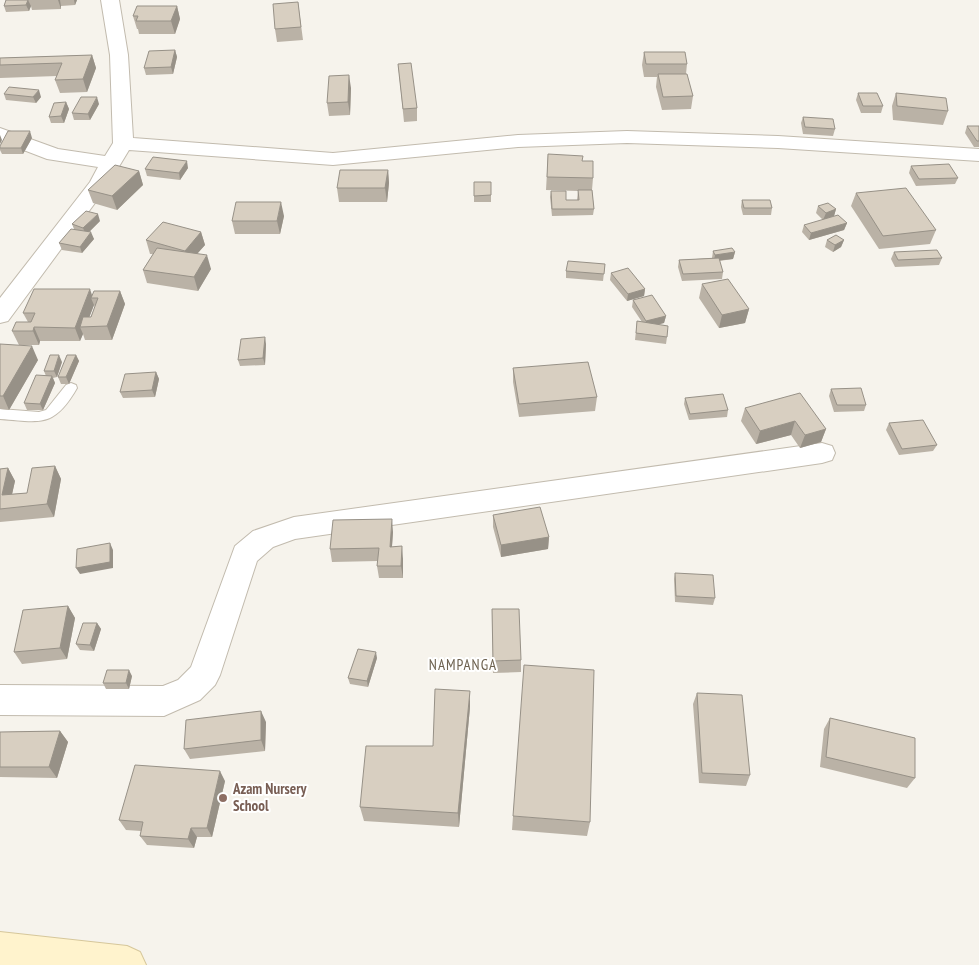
<svg xmlns="http://www.w3.org/2000/svg" width="979" height="965" font-family="'PT Sans Narrow',sans-serif">
<rect width="100%" height="100%" fill="#f6f3ec"/>
<g fill="none" stroke-linecap="round" stroke-linejoin="round">
<defs>
<path id="lane" d="M71,383l5,2 1,3c-23,40 -36,34 -77,31v-10l39,3 7,-2 20,-25z"/>
<path id="street" d="M101,0h18l9,55 5,83 200,15 185,-18 109,-4 151,5 201,13v12l-201,-13 -151,-5 -109,4 -185,18 -204,-15 -23,38 -98,133 -8,2v-25l90,-116 8,-15 -51,-8 -47,-18v-13l58,21 47,7 8,-13 -3,-88z
M822,443l10,3 3,7 -3,7 -10,3 -527,76 -22,8 -16,14 -37,114 -5,10 -15,15 -36,16 -164,-1v-30l163,1 15,-6 13,-13 44,-121 18,-15 41,-14z"/>
<path id="secondary" d="M0,932l127,14 13,6 6,13h-146z"/>
</defs>
<use href="#lane" stroke="#c2bbae" stroke-width="2"/>
<use href="#street" stroke="#c2bbae" stroke-width="2"/>
<use href="#secondary" stroke="#d6c79b" stroke-width="2"/>
<use href="#lane" fill="#fff" fill-rule="evenodd"/>
<use href="#street" fill="#fff" fill-rule="evenodd"/>
<use href="#secondary" fill="#fff3cd" fill-rule="evenodd"/>
</g>
<path fill="#bab2a6" fill-rule="evenodd" d="M6,0h71l-2,5 -14,1v3l-29,1 -1,-4 -2,5 -23,1 -2,-6z
M298,2l5,38 -26,2 -2,-13z
M177,6l3,13 -5,15h-36l-1,-5h-1l-4,-13z
M175,50l2,7 -4,17 -27,1 -2,-7z
M644,52l43,12 -1,10 7,22 -2,13 -29,1 -6,-23 1,-10h-13l-2,-12z
M92,55l4,13 -9,24 -27,1 -5,-13 2,-4 -57,2v-20z
M398,64l19,44v13l-13,1z
M351,88l-1,27 -21,1 -2,-13z
M858,93l25,13 -2,7h-20l-5,-13z
M896,93l52,18 -5,14 -50,-5 -1,-14z
M4,94l37,3 -5,6 -30,-3z
M66,102l3,7 -5,14h-13l-2,-6z
M99,104l-9,16h-16l-2,-7z
M803,117l32,12 -2,7 -30,-2 -2,-11z
M967,126h12v21h-5l-9,-14z
M32,138l-9,16h-21l-2,-4v-4z
M548,154l34,7 11,17 -1,12 2,19 -1,6 -41,1 -2,-19 1,-6 15,9h11l1,-9 -32,-1z
M911,166l47,12 -3,6 -39,2 -7,-13z
M188,168l-8,12 -33,-4 -2,-7z
M388,170l1,13 -2,19h-48l-2,-14z
M139,171l4,14 -26,25 -24,-7 -5,-13z
M474,182h17v20h-17z
M856,193l80,37 -6,14 -51,5 -28,-43z
M742,200l30,8 -1,7h-28l-2,-8z
M818,206l18,3 -2,7 -11,4 -7,-7z
M284,216l-4,18h-45l-3,-13z
M100,221l-11,11 5,7 -12,14 -20,-3 -3,-7 15,-14 -2,-5z
M847,223l-3,7 -35,10 -7,-8 2,-7z
M201,232l4,13 -8,9 14,15 -13,22 -51,-8 -4,-13 10,-16h-3l-4,-14z
M827,240h17l-3,7 -8,5 -8,-5z
M713,251l22,1 -2,7 -14,2 4,11 -1,7 -40,2 -4,-14 1,-7 33,-2z
M894,252l48,6 -3,7 -44,2 -4,-8z
M605,264l-2,17 -37,-3v-7z
M611,273l34,16 -1,7 -17,5 -17,-21z
M702,284l47,25 -4,14 -26,5 -20,-30z
M120,291l5,13 -13,36h-27l-2,-6 -3,7h-40l-1,4h-20l-7,-14 16,-9 -5,-9 69,-17zM94,305l1,2 -4,10h-2z
M633,300l33,16 -2,7 -5,1 8,13 -1,7 -31,-4 2,-19 5,1 -10,-15z
M0,344l38,16 -29,50 -9,-1z
M266,344l-1,21 -25,1 -2,-6z
M76,355l3,6 -10,23h-8l-3,-7z
M62,362l-5,15 -4,1 2,5 -12,27h-16l-3,-7 22,-27 -2,-5z
M513,368l84,29 -2,14 -76,6 -6,-35z
M156,372l3,7 -4,18 -32,1 -3,-6z
M831,389l35,16 -2,6 -30,1 -5,-16z
M685,398l43,12 -1,7 -38,3 -5,-16z
M745,408l81,21 -5,13 -21,6 -9,-13 -35,9 -15,-23z
M889,423l48,22 -4,6 -34,4 -13,-25z
M55,466l6,13 -7,38 -54,5v-53l8,-1 7,13 -3,13 15,-1z
M493,515l56,22 -1,12 -47,8 -8,-30z
M393,532l-1,15 11,12v19h-24l-2,-12 1,-5 -46,1 -2,-13z
M675,573l40,25 -2,7 -38,-3 -1,-23z
M68,606l7,12 -8,41 -45,5 -8,-12z
M492,609l29,51v12l-28,1z
M97,623l4,6 -7,22 -14,-1 -4,-6z
M377,658l-9,29 -18,-3 -2,-6z
M132,676l-3,13h-23l-3,-6z
M697,693l53,82 -4,11 -47,-3 -6,-79z
M470,707l-11,120 -95,-6 -4,-14 73,-61z
M830,718l85,60 -8,10 -87,-21 4,-38z
M266,722l-1,29 -75,8 -6,-10z
M60,731l8,11 -11,36 -57,-1v-45z
M225,781l-13,56h-15l-3,11 -47,-3 -7,-9 1,-5 -15,-1 -7,-10z
M513,816l77,6 -3,14 -75,-6z"/>
<path fill="#979187" d="M28,0l3,6 -2,5 -3,-6z
M58,0h2l1,6v3z
M74,0h3l-2,5z
M177,6l3,13 -5,15 -4,-13z
M175,50l2,7 -4,17 -2,-7z
M92,55l4,13 -9,24 -4,-13z
M349,75l2,13 -1,27 -2,-13z
M39,90l2,7 -5,6 -3,-6z
M97,97l2,7 -9,16 -2,-6z
M66,102l3,7 -5,14 -3,-7z
M30,131l2,7 -9,16 -2,-6z
M0,135l2,5 -2,4z
M187,161l1,7 -8,12 -1,-7z
M388,170l1,13 -2,19 -2,-14z
M139,171l4,14 -26,25 -5,-14z
M281,202l3,14 -4,18 -3,-13z
M836,209l-2,7 -11,4 3,-7z
M98,214l2,7 -14,14 -3,-7z
M847,223l-3,7 -35,10 2,-7z
M91,232l3,7 -12,14 -2,-6z
M201,232l4,13 -17,19 -3,-13z
M844,240l-3,7 -8,5 2,-7z
M735,252l-2,7 -19,2 1,-6z
M207,255l4,14 -13,22 -4,-14z
M90,289l3,9h-2l3,7 -8,21 -6,1 3,7 -3,7 -5,-13z
M645,289l-1,7 -17,5 1,-7z
M120,291l5,13 -13,36 -5,-14z
M749,309l-4,14 -26,5 3,-13z
M666,316l-2,7 -19,5 1,-7z
M34,327l6,14 -1,4 -6,-14z
M265,337l1,7 -1,21 -2,-7z
M32,346l6,14 -29,50 -6,-14z
M59,355l3,7 -5,15 -3,-6z
M76,355l3,6 -10,23 -3,-7z
M156,372l3,7 -4,18 -3,-7z
M52,376l3,7 -12,27 -3,-6z
M795,421l-4,14 -35,9 4,-13z
M826,429l-5,13 -21,6 5,-13z
M55,466l6,13 -7,38 -7,-13z
M8,468l7,13 -6,27 -7,-13z
M392,519l1,13 -2,27 -1,-12z
M549,537l-1,12 -47,8v-12z
M110,543l3,7v18l-33,6 -4,-6z
M402,546l1,13v19l-2,-12z
M68,606l7,12 -8,41 -7,-11z
M97,623l4,6 -7,22 -4,-6z
M376,652l1,6 -9,29 -1,-6z
M129,670l3,6 -3,13 -3,-6z
M470,691v16l-11,120 -1,-14z
M261,711l5,11 -1,29 -4,-11z
M60,731l8,11 -11,36 -8,-11z
M220,771l5,10 -13,56 -5,-9z
M191,828l6,9 -3,11 -6,-9z"/>
<path fill="#d8cfc1" stroke="#979187" d="M6,0h22l-2,5 -22,1z
M298,2l3,25 -26,2 -2,-25z
M137,6h40l-6,15h-35l2,-5h-5z
M175,50l-4,17 -27,1 5,-17z
M644,52h41l2,12h-41z
M92,55l-9,24 -28,1 7,-17 -62,2v-7z
M411,63l6,45 -14,1 -5,-45z
M658,74h29l6,22 -30,1z
M349,75l-1,27 -21,1 2,-27z
M9,87l30,3 -6,7 -29,-3z
M858,93h19l6,13h-20z
M896,93l50,5 2,13 -51,-5z
M81,97h16l-9,17 -16,-1z
M66,102l-5,14 -12,1 5,-14z
M803,117l30,2 2,10 -30,-2z
M967,126h12v15h-2z
M8,131h22l-9,17h-21v-2z
M548,154l35,2 -1,5h11v17l-46,-1z
M153,157l34,4 -8,12 -34,-4z
M949,164l9,14 -39,1 -8,-13z
M115,165l24,6 -27,25 -24,-6z
M340,170h48l-3,18h-48z
M474,182h17v13l-17,1z
M906,188l30,42 -53,6 -27,-43z
M578,190h14l2,19h-42l-1,-18h15v9h13z
M742,200h28l2,8h-28z
M236,202h45l-4,19h-45z
M828,203l8,6 -10,4 -8,-7z
M86,211l12,3 -15,14 -11,-4z
M838,215l9,8 -36,10 -7,-8z
M163,222l38,10 -16,19 -39,-11z
M71,229l20,3 -11,15 -21,-4z
M836,235l8,5 -9,5 -8,-5z
M157,248l50,7 -13,22 -51,-7z
M732,248l3,4 -20,3 -2,-4z
M937,250l5,8 -44,2 -4,-8z
M719,258l4,14 -40,2 -4,-14z
M568,261l37,3 -1,10 -38,-3z
M628,268l17,21 -17,5 -17,-21z
M728,279l21,30 -27,6 -20,-31z
M34,289h56l-15,39 -41,-1 -1,4h-21l4,-9h15l4,-9h-12z
M94,291h26l-13,35 -27,1 3,-10h8l7,-19h-7z
M652,295l14,21 -20,5 -13,-21z
M637,321l31,5 -1,11 -31,-4z
M265,337l-2,21 -25,2 3,-21z
M0,344l32,2 -29,50h-3z
M50,355h9l-5,16h-10z
M67,355h9l-10,22h-8z
M588,362l9,35 -78,7 -6,-36z
M156,372l-4,18 -32,2 5,-18z
M36,375l16,1 -12,28 -16,-1z
M861,388l5,17h-29l-6,-16z
M800,393l26,36 -21,6 -10,-14 -35,10 -15,-23z
M723,394l5,16 -38,4 -5,-16z
M923,420l14,25 -35,4 -13,-26z
M55,466l-8,38 -47,5v-40l8,-1 -6,27 25,-2 5,-25z
M540,507l9,30 -48,8 -8,-30z
M392,519l-2,28 12,-1 -1,20h-24l2,-18 -49,1 3,-29z
M110,543v19l-34,6 1,-19z
M675,573l38,2 2,23 -39,-2z
M68,606l-8,42 -46,4 9,-42z
M492,609h27l2,51 -28,1z
M83,623h14l-7,22 -14,-1z
M358,649l18,3 -9,29 -19,-3z
M524,665l70,5 -4,152 -77,-6z
M107,670h22l-3,13h-23z
M435,689l35,2 -12,122 -98,-6 6,-61h67z
M697,693l45,2 8,80 -48,-2z
M261,711v29l-77,9 2,-29z
M830,718l85,20v40l-89,-21z
M60,731l-11,36h-49v-35z
M135,765l85,6 -13,57h-16l-3,11 -48,-3 3,-14 -24,-2z"/>
<circle fill="#8d6e63" stroke="#fff" stroke-width="2" cx="223" cy="798" r="5"/>
<g text-anchor="middle" stroke-width="4" stroke-linejoin="round" paint-order="stroke">
<g font-size="15" letter-spacing="1" fill="#6e6250" stroke="#fff">
<text x="463" y="670">NAMPANGA</text>
</g>
<g font-size="15" font-weight="bold" fill="#785e54" stroke="#fff" text-anchor="start">
<text x="233" y="794">Azam Nursery<tspan x="233" dy="17">School</tspan></text>
</g>
</g>
</svg>
